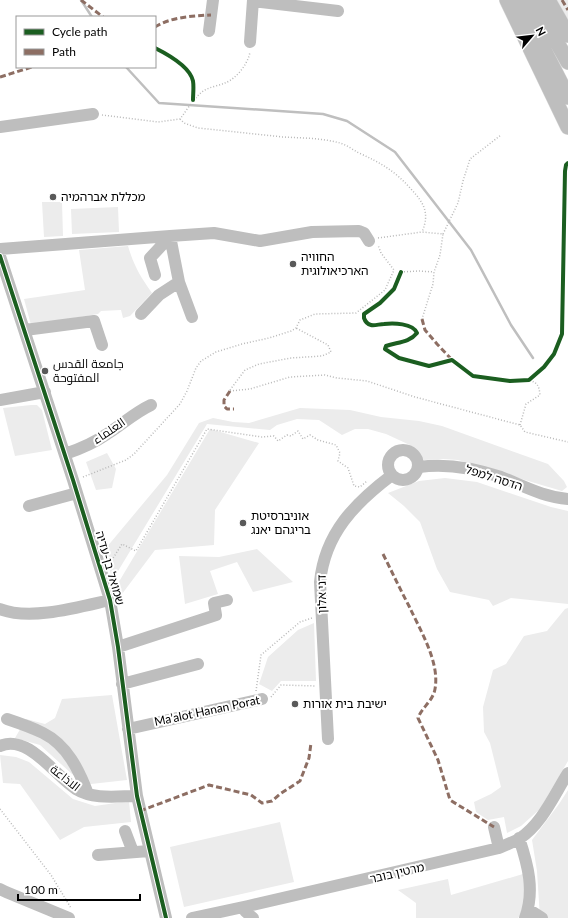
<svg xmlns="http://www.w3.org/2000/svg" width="568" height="918" font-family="Lato,Cairo,'Noto Sans Hebrew',sans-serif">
<rect width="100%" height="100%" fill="#fff"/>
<path fill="#ececec" d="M554,0h14v25z
M42,202h20l1,34 -19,1z
M118,207l1,25 -47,2 -1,-25z
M128,246c6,20 12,30 24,47l-22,23 -7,2 -2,-8 -20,1 -3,3 -67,11 -7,-26 61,-9 -6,-40z
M31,405h6l5,5 10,40 -37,6 -12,-48z
M300,408l50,2 31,7 38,4 23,5 106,38 16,17 3,6 -5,4 -104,-31 -15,-1 -19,1 -12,-14 -26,-12 -18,-5h-13l-13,6 -23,-15 -22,-1 -20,6 -7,5 -63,-6 -95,157 -6,-33 61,-73 32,-52 14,-5 20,4 16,1z
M210,429l49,14 -44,67 -1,35 -59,5 -33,44 -5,-9z
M107,453l9,16 -4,19 -16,2 -10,-28z
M445,478l32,4 74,25 17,4v93l-57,-6 -18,8 -4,-6 -39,-8 -13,-23 -17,-47 -16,-16 -16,-13 31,-12z
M257,549l36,33 -40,10 -16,-30 -27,9 8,23 -33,10 -6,-48 40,1z
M568,608v153l-28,48 -19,17 -14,7 -3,-16 -16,3 -12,-8 -2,-10 17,-8 10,-7 -11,-44 -6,-11 -1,-25 10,-37 13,-6 18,-28 23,-5 18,-22z
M314,623l2,58h-35l-9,10 -13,-7 9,-27 30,-27z
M112,695l15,85 -36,4 -19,-10 -32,-29 -25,-7 11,-19 19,5 10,-6 7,-19z
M0,755l16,2 13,5 44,37 22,7 34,-5 2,21 -47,5 -24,13 -40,-56 -17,-1z
M568,790v128h-28l-3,-47 -5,-31 27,-36z
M280,822l14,60 -110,25 -14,-60z
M523,874l6,21 -7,19 -4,4h-102v-15l-18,-13 50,-11 3,16z"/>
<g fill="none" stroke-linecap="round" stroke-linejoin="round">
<path stroke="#bfbfbf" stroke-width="2.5" d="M81,0l11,17
M126,67l33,36 164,11 24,7 48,31 76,98 40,75 22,33"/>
<defs>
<path id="major" d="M507,0l61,127
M533,0l35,62
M548,0l20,35
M520,3l48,94"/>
</defs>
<use href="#major" stroke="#dbdbdb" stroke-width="16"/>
<path stroke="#b9b9b9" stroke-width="1.5" stroke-dasharray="1 2" stroke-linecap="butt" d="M102,115l56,7 22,-3c7,-9 13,-20 22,-27 6,-5 16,-6 23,-9 11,-4 23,-19 25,-31
M180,119l4,4 14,5c29,3 57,6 85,9 19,1 39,1 57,6 7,2 13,7 19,10 22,10 36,18 52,36 13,14 19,24 11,43
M443,234l15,-31 5,-22 7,-22 31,-24
M378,238l44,-6 21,2 -3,21 -6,17 -1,12 -11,35
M401,272l18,-1 15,1
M230,390l15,-20 14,-6 32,-6 31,-2 9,-4 -3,-7 -32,-17
M230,391l20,-2 40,-12 35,-2 12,3 30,3 48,16 105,28 5,7 43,10
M520,425l6,-21 14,-9c-1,-9 -2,-12 -11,-15
M83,477l43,-17 8,-6 46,-50 7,-13 9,-23 5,-7 15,-9 26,-8 27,-6 22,-7 5,-3 4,-8 15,-6 41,-1 29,-23 9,-20 -13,-17 -3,-8
M110,563l12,-19 14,7 71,-122 55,8 12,-1 4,5 9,-6 4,1 7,-5 5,8 7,-4 8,5 18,5 4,8 -2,8 10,7 6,18 6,1 7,-6
M256,691l5,-36 39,-33 12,-4
M271,697l10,-12 35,1
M0,809l51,66 20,33"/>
<path stroke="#bebebe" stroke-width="12" d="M253,1l85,10
M209,31l4,-31
M250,42l3,-42
M0,127l93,-13
M170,236l44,-3 46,8 52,-9 47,-1 5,2 5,8
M0,249l170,-13 9,46 13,35
M0,256l73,224 37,120 8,47 19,149 29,122
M155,275l-5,-17 13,-14 7,-3
M141,314l18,-19 20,-13
M25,330l69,-9 8,24
M0,400l45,-8
M388 465a15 15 0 1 1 30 0a15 15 0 1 1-30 0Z
M65,454c15,-5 29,-11 42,-20 16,-10 27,-21 44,-29
M419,467c28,-4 55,1 82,10 23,9 42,20 67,22
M29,506l48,-13
M0,609c30,12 79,-2 110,-9
M118,647l98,-32 -2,-12 13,-3
M122,684l76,-20
M7,719c12,4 24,8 36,14 24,12 36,37 45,61
M128,729l134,-30
M328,739l-8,-157c5,-49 35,-79 72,-107
M0,746c28,-13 56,31 76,43 18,11 42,7 61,7
M494,827l5,21
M125,831l8,21
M519,838c9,27 16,53 6,80
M98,855l51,-4
M0,889l6,3 63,26
M248,906l-3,5 8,7
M528,909l14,9
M192,918l56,-12 251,-58c7,-3 14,-6 20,-9 23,-15 35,-44 49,-66"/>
<use href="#major" stroke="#bebebe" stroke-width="15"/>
<path stroke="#8d6e63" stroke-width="3" stroke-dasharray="6 3" stroke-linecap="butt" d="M81,0l22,17
M562,0l6,10
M155,27c16,-10 37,-11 56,-12
M0,77l32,-10
M422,319l3,11 12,14 17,18
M230,391l-6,9v6l3,3h7
M383,554c9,18 17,35 26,52 11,24 31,56 26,83 -2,12 -13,18 -17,29l20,42 12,40 44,27
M140,811l69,-26 42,10 11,8 10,-2 8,-7 20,-13 9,-23 2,-15"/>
<defs>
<path id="cycleway" d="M155,48c12,6 35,19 38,33 1,6 0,13 0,19
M0,256l73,224 37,120 8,47 19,149 29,122
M401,272l-7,17 -14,14 -16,11v4c1,3 3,6 7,7 3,1 9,-1 13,-1 9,-1 29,-1 33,9 -8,10 -20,9 -31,13l-1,3 14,9 30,8 23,-6 21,16 37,5 19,-1 15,-13 10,-13 8,-20 3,-163 1,-6 2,-2"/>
</defs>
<use href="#cycleway" stroke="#fff" stroke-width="6"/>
<use href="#cycleway" stroke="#1b5e20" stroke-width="4"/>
</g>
<g fill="#595959" stroke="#fff" stroke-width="1.5">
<circle cx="53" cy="197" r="4"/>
<circle cx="293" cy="264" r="4"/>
<circle cx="45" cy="371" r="4"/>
<circle cx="243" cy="523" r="4"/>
<circle cx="295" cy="704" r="4"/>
</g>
<g text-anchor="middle" stroke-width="4" stroke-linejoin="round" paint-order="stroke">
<g font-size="12" fill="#000" stroke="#fff" text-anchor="start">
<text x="61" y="201">מכללת אברהמיה</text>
<text x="301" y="261">החוויה<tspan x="301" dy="14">הארכיאולוגית</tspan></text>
<text x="53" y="368">جامعة القدس<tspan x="53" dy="14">المفتوحة</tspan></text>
<text x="251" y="520">אוניברסיטת<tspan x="251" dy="14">בריגהם יאנג</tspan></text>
<text x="303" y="708">ישיבת בית אורות</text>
</g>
<g font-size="12" fill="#000" stroke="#fff">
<text transform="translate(109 431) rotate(-34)" y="4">العلماء</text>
<text transform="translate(494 478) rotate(18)" y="4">הדסה למפל</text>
<text transform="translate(110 568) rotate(74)" y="4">שמואל בן-עדיה</text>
<text transform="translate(322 594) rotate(-91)" y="4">דני אלון</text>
<text transform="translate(207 711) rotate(-12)" y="4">Ma’alot Hanan Porat</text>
<text transform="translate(65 778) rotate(38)" y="4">الاذاعة</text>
<text transform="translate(397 873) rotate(-13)" y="4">מרטין בובר</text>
</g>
</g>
<rect x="16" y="16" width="140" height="52" fill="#ffffff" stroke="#999999"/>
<rect x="24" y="29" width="20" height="6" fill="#1b5e20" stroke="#999999"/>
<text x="52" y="36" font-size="12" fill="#000000">Cycle path</text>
<rect x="24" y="49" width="20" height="6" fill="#8d6e63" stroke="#999999"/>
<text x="52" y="56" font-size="12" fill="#000000">Path</text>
<g transform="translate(532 36) rotate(62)" stroke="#ffffff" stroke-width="3" paint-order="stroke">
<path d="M0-3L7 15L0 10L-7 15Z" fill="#000000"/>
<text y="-6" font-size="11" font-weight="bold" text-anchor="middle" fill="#000000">N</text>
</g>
<path d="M18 894v6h122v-6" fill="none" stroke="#000000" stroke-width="2"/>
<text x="24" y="894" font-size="12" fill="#000000" stroke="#ffffff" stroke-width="3" paint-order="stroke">100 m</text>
</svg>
